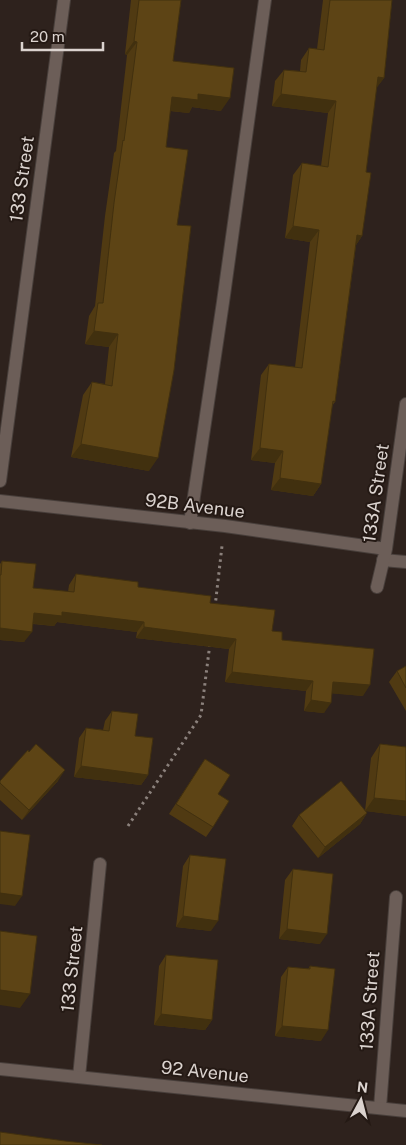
<svg xmlns="http://www.w3.org/2000/svg" width="406" height="1145" font-family="'Public Sans',sans-serif">
<rect width="100%" height="100%" fill="#2e221d"/>
<g fill="none" stroke-linecap="round" stroke-linejoin="round">
<defs>
<path id="lane" d="M190,523l33,-221 42,-302
M383,560l23,2"/>
<path id="street" d="M0,481l64,-481
M0,501l225,25 161,23
M377,587l9,-38 20,-145
M79,1077l21,-213
M380,1108l16,-211"/>
<path id="secondary" d="M0,1069l406,42"/>
</defs>
<use href="#lane" stroke="#483f3b" stroke-width="14"/>
<use href="#street" stroke="#483f3b" stroke-width="14"/>
<use href="#secondary" stroke="#483f3b" stroke-width="14"/>
<path stroke="#8b817c" stroke-width="3" stroke-dasharray="2.5 4" stroke-linecap="butt" d="M215,607l7,-61
M128,826l73,-111 9,-72"/>
<use href="#lane" stroke="#6c5e58" stroke-width="12"/>
<use href="#street" stroke="#6c5e58" stroke-width="12"/>
<use href="#secondary" stroke="#6c5e58" stroke-width="12"/>
</g>
<path fill="#503a12" d="M131,0h50l-8,61 48,50 -29,-4 -3,6 -19,-2 -4,36 11,78 -28,246 -78,-14 12,-62 9,-13 13,2 4,-37 -24,-3 4,-28 6,-10 10,-90 9,-63 2,-2 11,-96 -2,-1z
M323,0h69l-8,78 -8,10 -10,84 -4,64 -6,9 -21,157 -3,4 -11,78 -8,12 -42,-6 4,-27 -24,-3 10,-85 8,-11 26,3 15,-125 -25,-4 8,-63 9,-12 19,3 7,-53 -56,-7 3,-25 9,-11 16,1 1,-11 8,-12 8,1z
M2,561l31,27 35,4 1,-7 7,-11 62,13 72,16 62,28 10,9 81,56 -31,-3 -8,20 -20,-2 2,-20 -81,-9 4,-33 -93,-11 1,-6 -80,-10 -3,4 -21,-2 -9,18 -24,-2v-76z
M406,666v45l-17,-29 8,-11z
M112,711l23,25 13,39 -7,10 -67,-8 5,-39 7,-10 17,2 2,-9z
M380,744l26,3v69l-40,-5 1,2 -7,11 -42,34 -26,-32 7,-11 66,-4 6,-53z
M205,759l8,68 -7,10 -37,-23z
M0,781h58l-36,39 -22,-20z
M190,855l21,76 -35,-4 7,-61z
M293,869l27,75 -41,-5 6,-59z
M166,955l46,65 -7,10 -51,-5 5,-59z
M310,966l11,75 -46,-5 6,-59 7,-10 20,2z"/>
<path fill="#41300f" d="M134,41l3,1 -10,13 -2,-1z
M378,77l6,1 -9,12z
M198,94l32,4 -9,13 -29,-4 -3,6 -26,-3 9,-13z
M281,94l55,7 -8,12 -56,-7z
M293,226l26,4 -9,12 -25,-4z
M357,235l5,1 -8,12z
M94,331l24,3 -9,13 -24,-3z
M81,444l77,14 -9,13 -78,-14z
M260,448l23,3 -8,12 -24,-3z
M280,478l41,6 -8,12 -42,-6z
M62,612l82,10 -7,10 -80,-10 -3,4 -27,-3 7,-10z
M144,627l92,12 -7,10 -93,-11z
M0,628l32,4 -8,10 -24,-2z
M232,672l81,9 -7,10 -81,-9z
M333,682l37,3 -7,11 -37,-3z
M311,700l20,3 -7,10 -20,-2z
M81,766l67,9 -7,10 -67,-8z
M65,770l-7,11 -36,39 7,-10z
M374,798l32,3v15l-41,-5z
M367,813l-7,11 -42,34 7,-11z
M0,893l22,3 -7,10 -15,-2z
M183,916l35,5 -7,10 -35,-4z
M287,929l40,5 -7,10 -41,-5z
M0,990l30,4 -10,14 -20,-3z
M161,1014l51,6 -7,10 -51,-5z
M282,1026l46,4 -7,11 -46,-5z"/>
<path fill="#5d4415" stroke="#41300f" d="M139,0h42l-8,61 61,7 -4,30 -32,-4v6l-26,-3 -6,50 22,3 -11,75 14,1 -17,144 -16,88 -77,-14 11,-62 20,4 6,-52 -24,-3 4,-28h5l11,-100 9,-63 1,1 13,-99 -3,-1z
M330,0h62l-8,78 -6,-1 -12,95 5,1 -9,63 -5,-1 -22,167 -2,-1 -12,83 -41,-6 3,-27 -23,-3 9,-84 33,4 17,-138 -26,-4 9,-63 26,4 8,-66 -55,-7 3,-24 22,2 3,-24 15,2z
M2,561l34,3 -3,24 41,4 2,-18 62,8v5l73,9 -1,7 65,7 -3,21 10,1v8l92,9 -4,36 -37,-3 -2,21 -20,-3 2,-19 -81,-9 4,-33 -92,-12v-5l-82,-10v4l-28,-3 -2,19 -32,-4v-53h1z
M406,666v22l-9,-17z
M112,711l26,3 -3,22 18,2 -5,37 -67,-9 5,-38 23,3z
M36,744l29,26 -36,40 -29,-27v-2l28,-31 1,2z
M380,744l26,3v54l-32,-3z
M205,759l25,16 -12,19 11,7 -16,26 -37,-23z
M341,781l26,32 -42,34 -26,-32z
M0,831l30,4 -8,61 -22,-3z
M190,855l36,4 -8,62 -35,-5z
M293,869l40,5 -6,60 -40,-5z
M0,931l37,5 -7,58 -30,-4z
M166,955l52,5 -6,60 -51,-6z
M310,966l25,3 -7,61 -46,-4 6,-59 22,2z
M0,1132l65,9 37,4h-102z"/>
<g text-anchor="middle" stroke-width="4" stroke-linejoin="round" paint-order="stroke">
<g font-size="18" fill="#dbd3cf" stroke="#241914">
<text transform="translate(22 179) rotate(-82)" y="6">133 Street</text>
<text transform="translate(376 493) rotate(-82)" y="6">133A Street</text>
<text transform="translate(195 506) rotate(7)" y="6">92B Avenue</text>
<text transform="translate(72 969) rotate(-84)" y="6">133 Street</text>
<text transform="translate(370 1001) rotate(-86)" y="6">133A Street</text>
<text transform="translate(205 1072) rotate(6)" y="6">92 Avenue</text>
</g>
</g>
<g transform="translate(361 1100) rotate(7)" stroke="#241914" stroke-width="4" paint-order="stroke">
<path d="M0-4L9 19L0 12L-9 19Z" fill="#dbd3cf"/>
<text y="-8" font-size="14" font-weight="bold" text-anchor="middle" fill="#dbd3cf">N</text>
</g>
<path d="M22 42v8h81v-8" fill="none" stroke="#dbd3cf" stroke-width="2.5"/>
<text x="30" y="42" font-size="15" fill="#dbd3cf" stroke="#241914" stroke-width="4" paint-order="stroke">20 m</text>
</svg>
